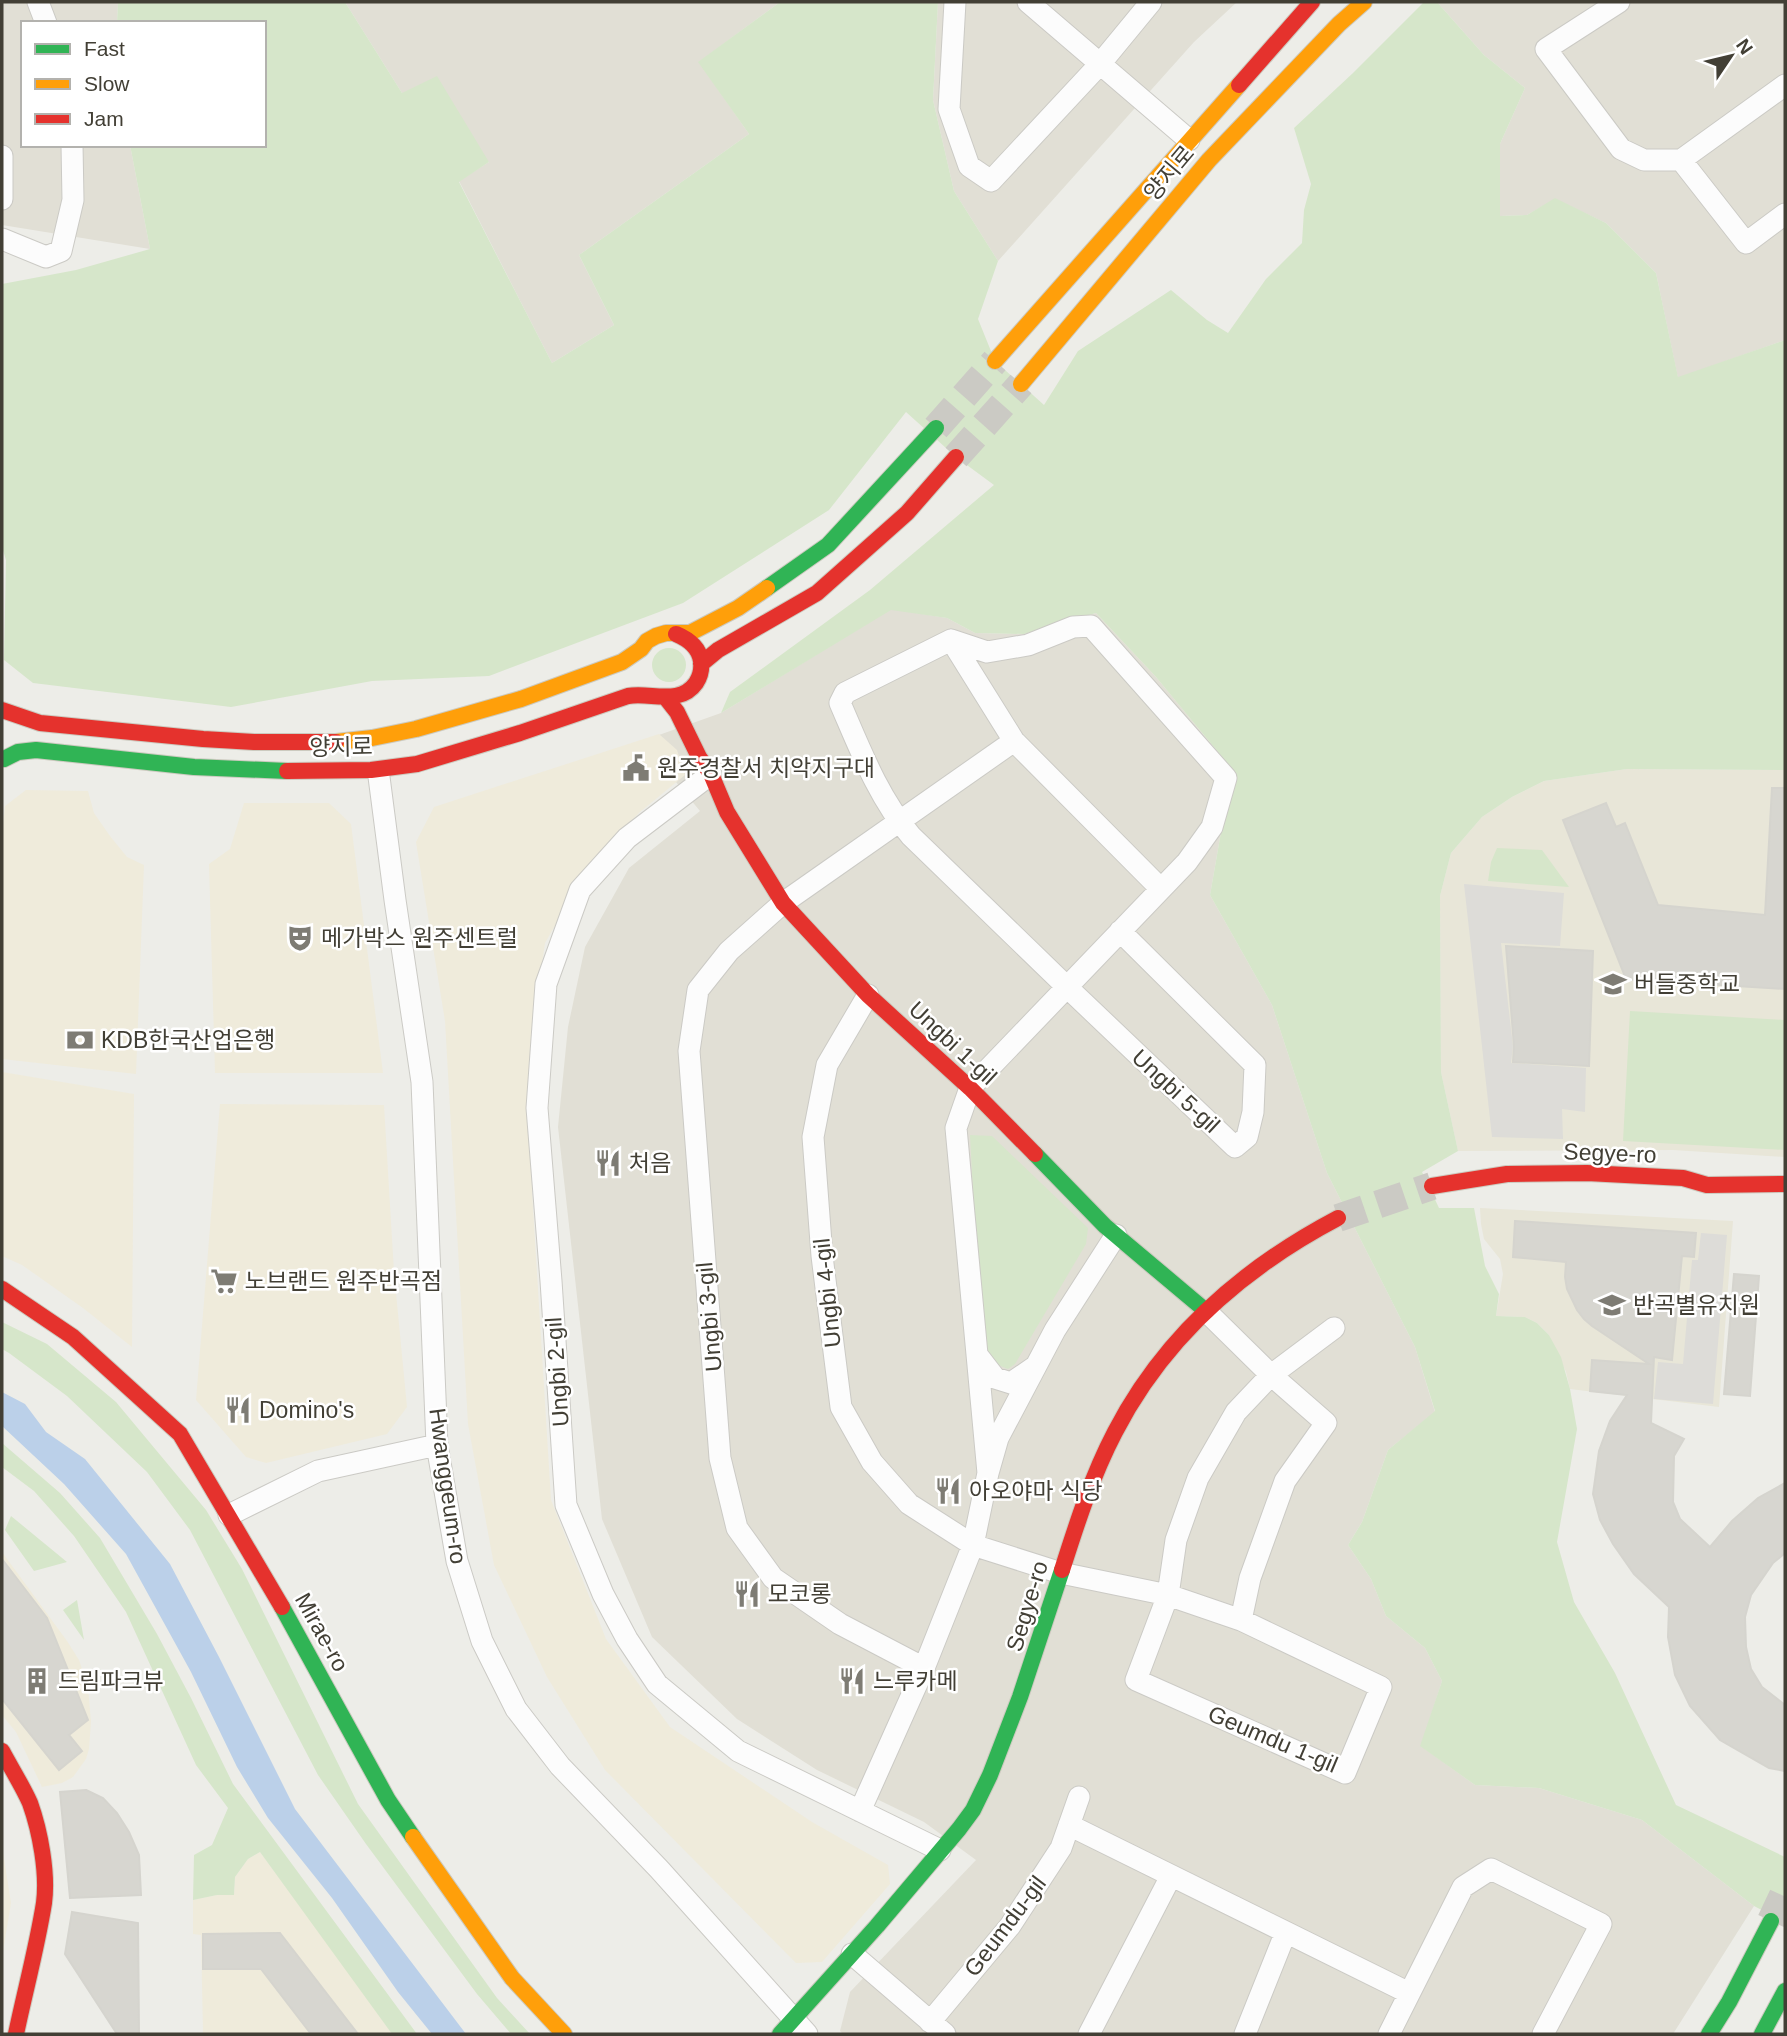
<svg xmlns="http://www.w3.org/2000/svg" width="1787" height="2036" font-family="Arial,'Noto Sans KR',sans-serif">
<rect width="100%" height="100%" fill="#edede8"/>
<path fill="#e1dfd5" d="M2,2h116l-1,21h-94v122h107l20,104 -148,-24z
M345,2h435l-81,60 50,72 -170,121 35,70 -62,38 -93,-182 30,-19 -87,-69z
M938,2h299l-43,40 -196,219 -44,-70 -21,-91z
M1437,2h348v338l-107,38 -22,-105 -50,-50 -51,-24 -28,16 -27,1v-72l25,-56 -41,-33z
M891,609l56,9 28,15 49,1 72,-21 60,64 76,92 -22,126 62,110 55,168 88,174 20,65 -47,38 -26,72 -14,23 23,34 15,37 39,32 17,33 -21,65 54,39 64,3 103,32 112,86 -81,128h-830l-3,-3 10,-39 126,-132 -52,-38 -107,-52 -80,-51 -85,-82 -50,-118 -44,-392 10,-100 17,-80 44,-79 71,-57 -58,-70 79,-28z"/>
<path fill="#efebdb" d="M659,734l18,16 8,25 -45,37 -48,49 -47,82 -15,106 2,143 19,308 55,139 64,88 142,95 76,43 2,19 -68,78 -26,1 -191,-193 -58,-93 -53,-112 -26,-141 -23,-403 -29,-179 18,-35z
M26,790l62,1 6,22 16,23 17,21 17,8 -8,209 -134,-15v-226l3,-27z
M244,803h85l22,21 32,249h-168l-6,-209 21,-15z
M2,1072l132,22 -2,253 -49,-39 -61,-43 -20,-9z
M220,1104l164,1 10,167 13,135 -20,27 -121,29 -20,-6 -50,-57z
M2,1552l65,89 12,19 9,27 3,35 -2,27 -3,10 -13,18 -11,6 -20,4 -26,-55 -14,-17z
M2,1846l9,57 -9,54z
M260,1852l93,126 39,56h-189l-2,-99 -8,-1v-34l24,-5h17l1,-18 13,-18z"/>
<path fill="#e8e6d8" d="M1627,769l158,1v387l-112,-7 -215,1 -17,-79 -1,-176 11,-43 31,-36 30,-20 32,-16z
M1480,1208l253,13 -14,186 -149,-18 -4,-17 -17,-37 -12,-12 -12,-6 -29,-1 7,-42 -3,-15 -16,-20 -3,-15z"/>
<path fill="#d6e6ca" d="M118,2h227l57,91 35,-17 52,86 -30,20 93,181 62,-38 -35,-70 170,-121 -51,-72 82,-60h158l-5,98 21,91 44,70 -20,58 17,42 49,44 34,-54 93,-61 36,30 21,13 38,-54 36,-36 2,-33 7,-26 -17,-56 59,-55 71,-71h13l47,53 41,33 -25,56v72l27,-1 28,-17 51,25 50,50 22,104 107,-37v430l-158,-1 -83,12 -32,16 -30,20 -31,36 -11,43 1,176 17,79 -36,21 17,36h35l11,58 14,28 -3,22 29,1 12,6 12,12 12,22 9,32 7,40 -20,113 17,60 41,71 61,132 109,52v65l-31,-16 -112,-86 -103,-32 -64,-3 -55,-39 22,-65 -17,-33 -39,-32 -15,-37 -23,-34 14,-23 26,-72 47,-39 -20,-64 -88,-174 -55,-168 -62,-110 22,-126 -76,-92 -60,-64 -72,21 -49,-1 -28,-15 -56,-8 -170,103 9,-21 140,-102 124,-105 -38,-28 -50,-45 -77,98 -146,93 -194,73 -117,5 -141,26 -198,-24 -29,-23 2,-100 -4,-13v-263l74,-14 74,-21 -20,-104h134v-122h-147z
M652 665a17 17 0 1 1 34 0a17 17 0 1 1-34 0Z
M1497,848l45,2 27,37 -81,-6 3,-19z
M1630,1011l155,9v130l-162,-9z
M970,1135l22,1 96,92 -2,16 -71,120 -7,5 -17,-7 -7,-17 -9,-115z
M2,1322l45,22 69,58 90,108 36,59 116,235 139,194 33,36h-19l-34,-40 -111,-150 -48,-69 -128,-245 -43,-58 -80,-76 -58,-43 -7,-4z
M2,1443l58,50 40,45 57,96 34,64 42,86 184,250h-25l-132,-182 -12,7 -13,18 -1,18h-17l-24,5 1,-45 18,-10 16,-37 -32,-43 -70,-153 -52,-76 -40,-45 -32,-24z
M11,1516l56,46 -33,9 -29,-41z
M77,1600l7,40 -21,-30z"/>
<path fill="#dddcd8" d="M1464,884l100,9 -4,53 -59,-3 12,103 -2,17 75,5 -1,44 -23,-3 1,30 -71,-2z
M1701,1233l26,2 -14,169 -59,-5 4,-37 25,2 9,-104h6z"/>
<path fill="#bbd0e9" d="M2,1392l23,12 21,28 39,27 85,105 49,93 76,152 171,225h-34l-34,-42 -66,-94 -64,-80 -31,-51 -46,-95 -65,-118 -62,-70 -62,-58z"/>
<path fill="#d7d6d0" stroke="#d5d4ce" stroke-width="2" d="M1772,788h13v201l-159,-10 -63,-159 43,-17 10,24 9,-4 33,82 107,10z
M1506,946l87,5 -4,115 -76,-4 1,-16z
M1515,1221l181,12 -2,24 -12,-1 -10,104 -18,-3 -3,66 33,16 -10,17 -1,46 7,17 30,28 22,-26 26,-23 27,-15v70l-12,10 -22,32 -6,22 1,30 5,22 11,18 23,18v66l-16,-3 -49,-28 -30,-34 -15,-31 -7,-38 1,-30 -35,-33 -21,-30 -13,-24 -7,-26 6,-43 11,-30 17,-26 -37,-4 2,-31 57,4 -57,-38 -8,-7 -7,-9 -10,-21 -2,-12 1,-15 -53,-5z
M1734,1274l25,2 -9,120 -26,-2z
M2,1559l45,59 41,102 -19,15 13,16 -23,19 -57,-71z
M86,1790l17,8 14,15 12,19 10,23 2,40 -71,3 -10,-106z
M72,1912l66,11 1,111h-22l-52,-80z
M280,1933l78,101h-47l-50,-65h-58v-35z"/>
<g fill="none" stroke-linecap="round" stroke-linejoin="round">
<path stroke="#cbcac4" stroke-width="28" stroke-dasharray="28 14" stroke-linecap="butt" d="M936,428l59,-67
M956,457l65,-73
M1338,1218l94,-32
M1771,1921l14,-30"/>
<defs>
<path id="street" d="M38,2l8,21
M955,2l-6,107 20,57 22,15 109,-117 51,-62
M1028,2l161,138
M1619,2l-73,47 75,100 23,11h37l104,-75
M2,156v43
M1681,160l65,83 39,-29
M2,239l44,18 15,-6 12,-51 -1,-55
M951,640l36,12 41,-7 45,-18 18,-1 135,152 -14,49 -25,35 -217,226 -14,40 32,345
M951,640l-106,53 -5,10c20,46 38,94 71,133l157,152 167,159 12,-10 6,-25 2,-47 -135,-134
M951,640l63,101 146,147
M711,774l-84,64 -47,52 -34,94 -9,124 14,173 15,224 37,89 24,45 30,45 81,67 202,99
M379,777l16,123 27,182 15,363 20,116 25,80 34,68 44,57 99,103 148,165
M868,995l-41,70 -14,72 9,119 19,151 31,55 37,42 64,41 88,28 107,22 73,25 140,67 -36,86 -209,-93 32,-85 8,-55 22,-62 38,-66 35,-37 63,-47
M1206,1311l65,64 55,48 -41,58 -35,97 -9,42
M978,1356l17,22 16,5 22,-15
M229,1515l89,-44 119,-26
M924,1668l-84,-44 -67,-46 -36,-50 -17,-70 -31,-407 9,-61 31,-39 54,-48 231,-162
M860,1811l64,-143 49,-123 15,-72 10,-35 57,-108 61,-95
M1069,1825l340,168
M852,1954l93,80
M930,2022l80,-96 51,-78 18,-51
M1089,2034l82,-158
M1245,2034l40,-100
M1389,2034l74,-147 28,-18 110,55 -58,110"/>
<path id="fast" d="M767,588l61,-43 108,-117
M4,759l14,-7 18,-2 158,17 93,4
M1035,1154l70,72 101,85
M282,1607l106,193 25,37
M780,2034l97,-108 82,-97 14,-19 17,-35 30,-78 42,-127
M1709,2034l20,-32 42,-81
M1762,2034l23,-43"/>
<path id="slow" d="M995,361l244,-276
M1021,384l188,-224 130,-136 25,-22
M336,742l36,-4 44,-9 105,-30 101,-37 19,-13 6,-8 9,-5 10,-3h24l48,-25 29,-20
M413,1837l99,141 52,56"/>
<path id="jam" d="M1239,85l73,-83
M701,664l17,-14 99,-57 90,-80 49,-56
M666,698l11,14 22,45 12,17 16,38 56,91 85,92 102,93 65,66
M2,710l38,13 163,16 51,3h82
M287,771l84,-1 46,-6 103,-31 108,-37c23,-4 52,10 68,-13 4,-6 6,-14 5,-22 -2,-14 -13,-22 -25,-27
M1432,1186l75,-12 80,-1 96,5 24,7 78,-1
M2,1289l71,48 107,97 102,173
M1062,1570c15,-47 30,-94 53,-138 49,-95 130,-165 223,-214
M2,1751c9,17 20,34 28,52 10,28 18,70 14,100 -7,44 -19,88 -28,131"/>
</defs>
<use href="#street" stroke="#cbcac5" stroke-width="23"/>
<use href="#fast" stroke="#cccabf" stroke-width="18"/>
<use href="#slow" stroke="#cccabf" stroke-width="18"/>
<use href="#jam" stroke="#cccabf" stroke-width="18"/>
<use href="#street" stroke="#fcfcfc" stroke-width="21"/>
<use href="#fast" stroke="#30b455" stroke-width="16"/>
<use href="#slow" stroke="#ff9f0a" stroke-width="16"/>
<use href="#jam" stroke="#e5322d" stroke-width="16"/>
</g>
<defs>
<symbol id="civic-bare" viewBox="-9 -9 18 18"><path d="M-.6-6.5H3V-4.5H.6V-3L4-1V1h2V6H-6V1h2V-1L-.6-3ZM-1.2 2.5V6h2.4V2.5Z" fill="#7e7c74" stroke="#fff" stroke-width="2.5" paint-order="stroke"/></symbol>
<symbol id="theatre-bare" viewBox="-9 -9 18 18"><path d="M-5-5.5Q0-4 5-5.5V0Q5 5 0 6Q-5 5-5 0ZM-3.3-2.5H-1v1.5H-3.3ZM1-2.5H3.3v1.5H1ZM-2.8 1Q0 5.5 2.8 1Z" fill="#7e7c74" stroke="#fff" stroke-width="2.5" paint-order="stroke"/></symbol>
<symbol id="school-bare" viewBox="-9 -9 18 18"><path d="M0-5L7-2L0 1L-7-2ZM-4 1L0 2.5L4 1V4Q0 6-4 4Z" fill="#7e7c74" stroke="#fff" stroke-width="2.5" paint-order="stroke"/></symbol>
<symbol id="bank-bare" viewBox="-9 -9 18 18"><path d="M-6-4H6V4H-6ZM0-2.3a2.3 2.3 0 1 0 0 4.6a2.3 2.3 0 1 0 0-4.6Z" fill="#7e7c74" stroke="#fff" stroke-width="2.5" paint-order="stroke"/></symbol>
<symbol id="restaurant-bare" viewBox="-9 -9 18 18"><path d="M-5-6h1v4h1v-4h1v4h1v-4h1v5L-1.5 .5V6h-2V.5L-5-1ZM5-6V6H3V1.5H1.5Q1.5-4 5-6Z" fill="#7e7c74" stroke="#fff" stroke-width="2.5" paint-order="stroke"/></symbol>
<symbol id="supermarket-bare" viewBox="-9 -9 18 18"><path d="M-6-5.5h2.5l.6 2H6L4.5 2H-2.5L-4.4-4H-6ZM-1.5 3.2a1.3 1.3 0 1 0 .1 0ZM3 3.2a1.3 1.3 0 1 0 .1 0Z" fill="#7e7c74" stroke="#fff" stroke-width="2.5" paint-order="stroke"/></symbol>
<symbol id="building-bare" viewBox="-9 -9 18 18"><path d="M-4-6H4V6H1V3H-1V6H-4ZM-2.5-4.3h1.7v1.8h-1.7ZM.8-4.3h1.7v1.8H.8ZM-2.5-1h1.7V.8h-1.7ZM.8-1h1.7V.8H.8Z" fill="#7e7c74" stroke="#fff" stroke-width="2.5" paint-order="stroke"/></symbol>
</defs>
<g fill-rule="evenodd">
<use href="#civic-bare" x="617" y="749" width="38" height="38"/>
<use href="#theatre-bare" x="281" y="919" width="38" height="38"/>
<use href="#school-bare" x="1594" y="965" width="38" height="38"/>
<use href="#bank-bare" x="61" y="1021" width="38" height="38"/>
<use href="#restaurant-bare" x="589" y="1144" width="38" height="38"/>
<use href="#supermarket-bare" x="205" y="1262" width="38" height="38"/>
<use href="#school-bare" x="1593" y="1286" width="38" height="38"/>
<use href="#restaurant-bare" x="219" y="1391" width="38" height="38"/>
<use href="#restaurant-bare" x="929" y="1472" width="38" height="38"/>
<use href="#restaurant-bare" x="728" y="1575" width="38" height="38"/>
<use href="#building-bare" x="18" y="1662" width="38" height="38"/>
<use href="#restaurant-bare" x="833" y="1662" width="38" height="38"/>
</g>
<g text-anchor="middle" stroke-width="5" stroke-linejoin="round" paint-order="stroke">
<g font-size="23" fill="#423f35" stroke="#fff">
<text transform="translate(1169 173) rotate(-50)" y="8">양지로</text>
<text transform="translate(341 747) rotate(-1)" y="8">양지로</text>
<text transform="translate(953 1043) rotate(43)" y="8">Ungbi 1-gil</text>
<text transform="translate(1176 1091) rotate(43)" y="8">Ungbi 5-gil</text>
<text transform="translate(1610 1153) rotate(2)" y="8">Segye-ro</text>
<text transform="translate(827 1293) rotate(-96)" y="8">Ungbi 4-gil</text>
<text transform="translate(709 1317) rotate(-95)" y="8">Ungbi 3-gil</text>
<text transform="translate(557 1372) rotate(-94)" y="8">Ungbi 2-gil</text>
<text transform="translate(448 1486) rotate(82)" y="8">Hwanggeum-ro</text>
<text transform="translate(1027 1606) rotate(-73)" y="8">Segye-ro</text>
<text transform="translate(322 1632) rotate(61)" y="8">Mirae-ro</text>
<text transform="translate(1273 1739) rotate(23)" y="8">Geumdu 1-gil</text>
<text transform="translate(1005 1926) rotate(-53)" y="8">Geumdu-gil</text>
</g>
<g font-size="23" fill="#423f35" stroke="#fff" text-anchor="start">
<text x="657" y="776">원주경찰서 치악지구대</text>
<text x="321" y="946">메가박스 원주센트럴</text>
<text x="1634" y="992">버들중학교</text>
<text x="101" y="1048">KDB한국산업은행</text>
<text x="629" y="1171">처음</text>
<text x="245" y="1289">노브랜드 원주반곡점</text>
<text x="1633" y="1313">반곡별유치원</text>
<text x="259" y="1418">Domino's</text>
<text x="969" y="1499">아오야마 식당</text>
<text x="768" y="1602">모코롱</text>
<text x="58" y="1689">드림파크뷰</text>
<text x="873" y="1689">느루카메</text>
</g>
</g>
<rect width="1787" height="2036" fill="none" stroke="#423f35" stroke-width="7"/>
<rect x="21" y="21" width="245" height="126" fill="#ffffff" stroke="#b3b2ae" stroke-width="2"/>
<rect x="35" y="44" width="35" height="10" fill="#30b455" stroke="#b3b2ae" stroke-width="2"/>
<text x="84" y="56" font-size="21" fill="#423f35">Fast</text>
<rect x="35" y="79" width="35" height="10" fill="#ff9f0a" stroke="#b3b2ae" stroke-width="2"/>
<text x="84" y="91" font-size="21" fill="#423f35">Slow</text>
<rect x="35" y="114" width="35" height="10" fill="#e5322d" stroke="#b3b2ae" stroke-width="2"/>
<text x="84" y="126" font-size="21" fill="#423f35">Jam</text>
<g transform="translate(1731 56) rotate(55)" stroke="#ffffff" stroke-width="5" paint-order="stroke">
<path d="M0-5L12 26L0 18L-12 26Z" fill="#423f35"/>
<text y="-10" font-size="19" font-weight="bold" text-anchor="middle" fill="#423f35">N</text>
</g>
</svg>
